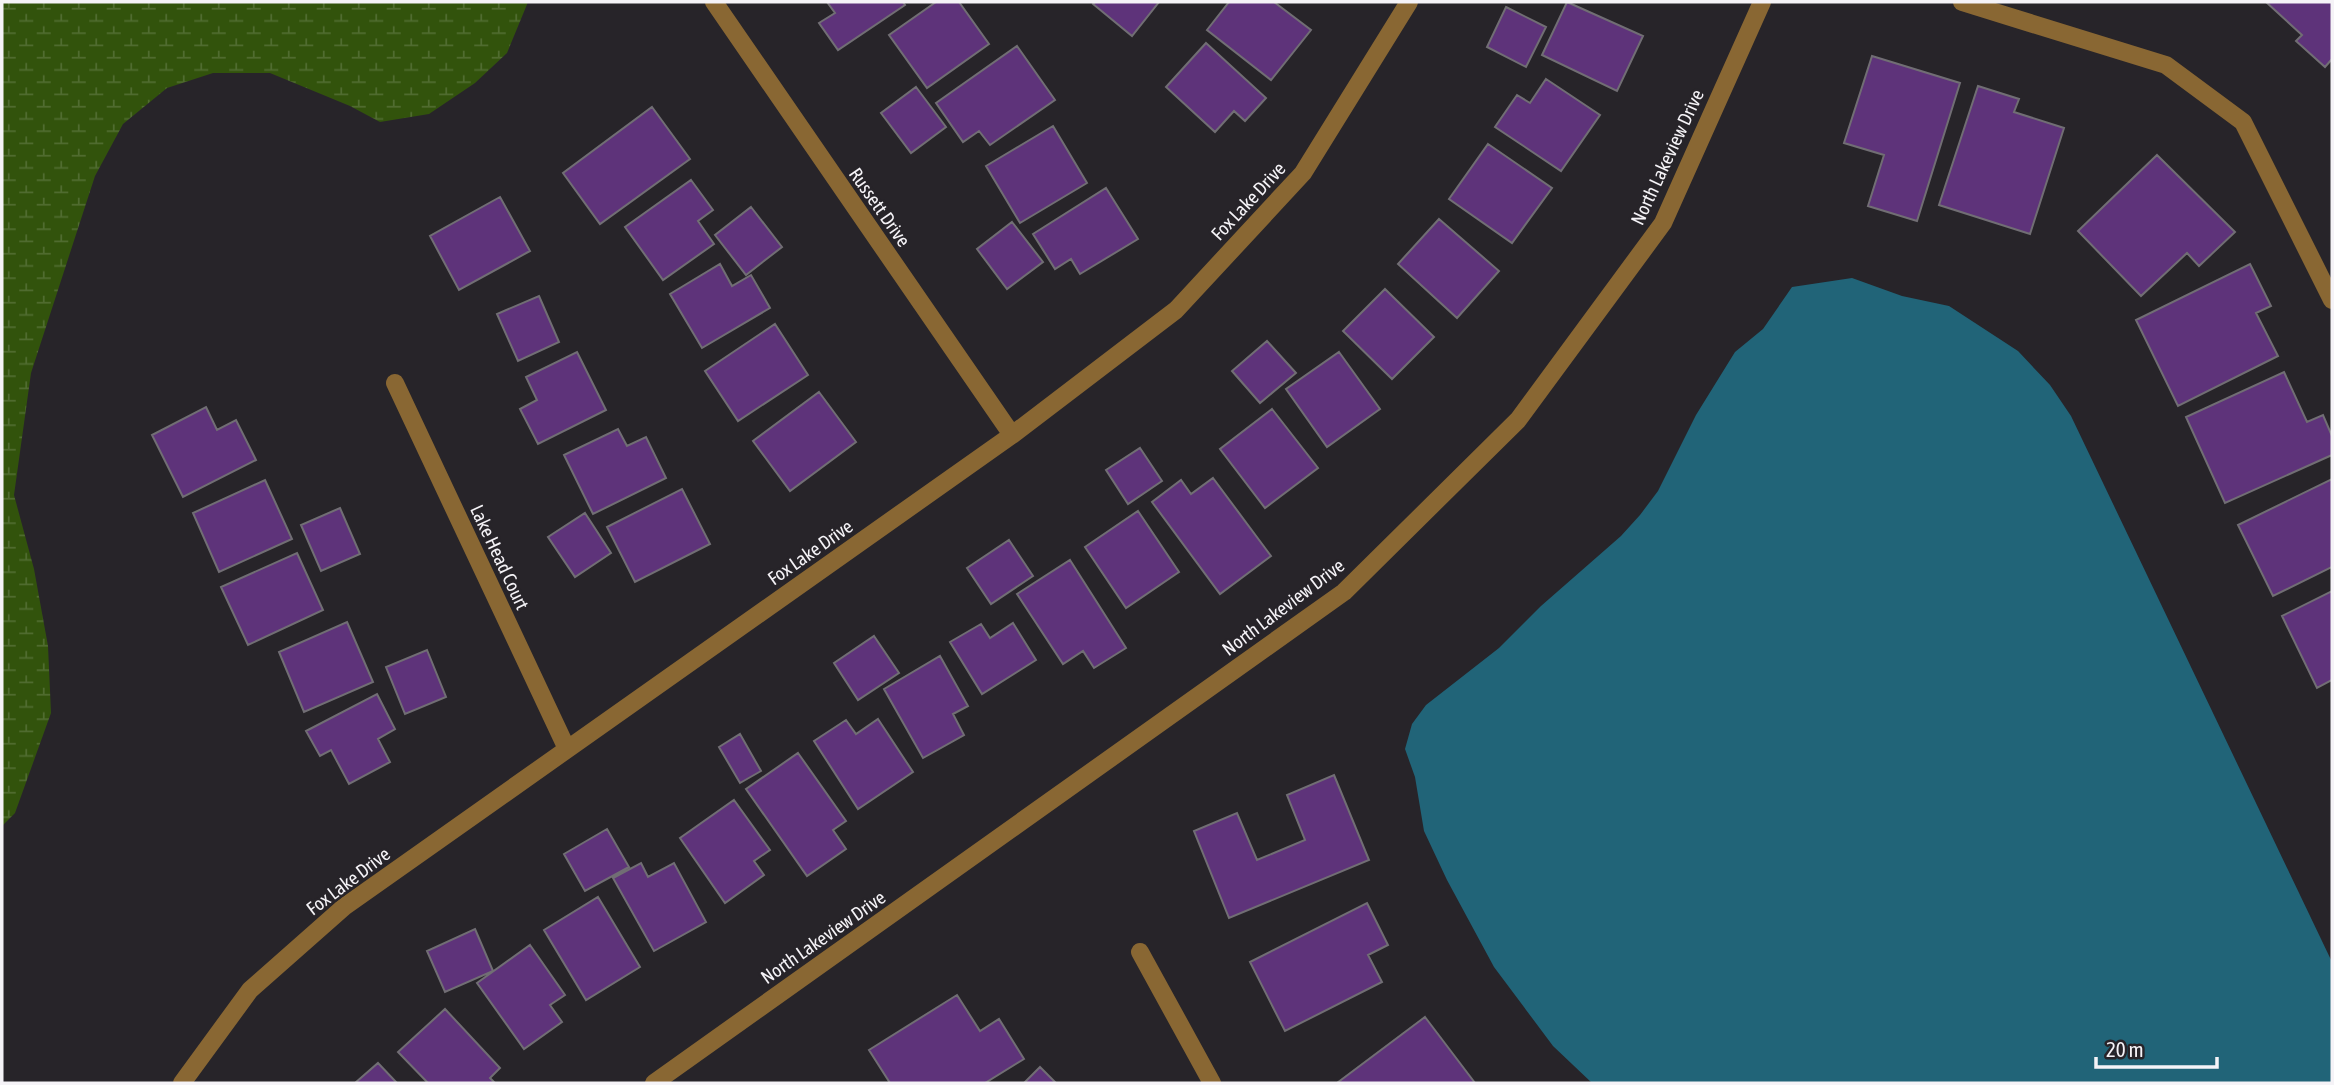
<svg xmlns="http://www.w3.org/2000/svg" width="2334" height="1085" font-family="'Asap Condensed',sans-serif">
<defs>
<pattern id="wetland-marsh" width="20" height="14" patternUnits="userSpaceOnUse" patternTransform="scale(1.75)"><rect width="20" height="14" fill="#32530c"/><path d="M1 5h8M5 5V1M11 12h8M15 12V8" fill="none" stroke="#506c30"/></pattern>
</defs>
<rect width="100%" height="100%" fill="#272429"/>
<path fill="url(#wetland-marsh)" d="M2,2h526l-21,51 -32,30 -46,31 -49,8 -30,-16 -80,-33h-57l-46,15 -44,36 -28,52 -64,197 -17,122 20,74 14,77 3,67 -36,100 -13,13z"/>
<path fill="#216478" d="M1852,278l50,18 47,10 69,45 32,34 21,31 261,546v121h-740l-39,-37 -59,-79 -47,-87 -23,-49 -9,-54 -10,-28 7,-25 14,-19 73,-57 42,-42 80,-70 19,-21 18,-24 38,-76 39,-63 28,-23 29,-42z"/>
<path fill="#5e337a" stroke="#716e74" stroke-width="2" d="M827,2h76l2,3 -67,45 -19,-27 16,-10z
M936,2h23l30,42 -62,44 -38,-53z
M1095,2h64l-27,34 -39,-32z
M1229,2h45l37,28 -40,50 -64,-50z
M1567,2l76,34 -26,55 -75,-36z
M2266,2h66v57l-7,8 -29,-26 6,-6z
M1506,7l40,20 -20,40 -39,-20z
M1206,43l60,55 -21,23 -11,-10 -19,21 -49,-45z
M1017,46l38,54 -65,45 -11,-14 -16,11 -27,-39z
M1872,56l88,27 -43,138 -49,-15 16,-51 -40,-12z
M1546,79l54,36 -39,56 -66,-44 22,-32 13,8z
M1978,86l41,13 -5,13 50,16 -34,106 -91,-29z
M916,87l30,40 -35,26 -30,-40z
M652,107l38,52 -90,65 -37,-51z
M1053,126l34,57 -67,40 -34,-57z
M1488,144l64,44 -40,55 -63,-44z
M2157,155l78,77 -36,34 -12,-13 -46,43 -63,-65z
M691,180l22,30 -15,11 16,23 -51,36 -38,-53z
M1106,188l32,51 -58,35 -9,-15 -16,10 -22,-35z
M500,197l30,54 -71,39 -29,-54z
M751,207l31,40 -36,28 -31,-40z
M1439,219l60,52 -42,47 -59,-54z
M1012,222l31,40 -36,27 -30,-40z
M720,264l12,22 19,-11 19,33 -68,40 -32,-54z
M2250,264l21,42 -15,7 22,43 -100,50 -42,-86z
M1385,289l49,48 -42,42 -49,-48z
M539,296l20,46 -41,19 -21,-47z
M775,324l33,51 -70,46 -33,-50z
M1267,341l29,32 -36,30 -28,-32z
M577,352l29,58 -68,34 -18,-35 17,-9 -11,-23z
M1339,352l41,57 -53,38 -41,-58z
M2284,372l23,50 16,-7 9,21v19l-107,48 -39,-86z
M819,392l37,50 -66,49 -37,-50z
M206,407l11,23 19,-10 20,40 -73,37 -31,-62z
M1272,409l46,59 -53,40 -45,-59z
M618,429l9,17 19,-9 20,41 -73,36 -29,-59z
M1140,448l22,33 -34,23 -22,-34z
M1213,478l58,78 -51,38 -68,-92 29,-22 10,14z
M2332,479v88l-59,29 -35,-71z
M265,480l27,59 -73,33 -26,-59z
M682,489l28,55 -75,38 -28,-55z
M340,508l20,46 -39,17 -20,-46z
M1138,511l41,61 -53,36 -41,-61z
M585,513l26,40 -36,24 -27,-40z
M1009,540l24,36 -42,28 -24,-36z
M297,553l26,57 -75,35 -27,-58z
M1070,560l56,88 -32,20 -11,-17 -20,13 -46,-70z
M2332,591v89l-15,8 -35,-72z
M347,622l26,60 -69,30 -25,-60z
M1013,623l23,37 -54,34 -32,-52 31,-18 9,14z
M874,636l25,37 -41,27 -24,-37z
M427,650l19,47 -41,17 -19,-47z
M940,656l28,50 -15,8 11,21 -41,23 -39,-69z
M377,694l18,35 -17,10 12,23 -41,22 -18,-34 -11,6 -14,-25z
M878,719l35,53 -55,37 -44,-68 32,-21 10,14z
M740,734l21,37 -21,12 -21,-36z
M798,753l48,68 -13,9 13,19 -39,27 -61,-87z
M1334,775l35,85 -140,58 -35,-87 43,-18 20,47 48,-20 -18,-45z
M734,800l36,50 -16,11 10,14 -39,28 -45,-65z
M607,829l22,38 -44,24 -21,-37z
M641,863l7,14 26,-14 32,59 -52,29 -41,-73z
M598,897l42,70 -54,33 -42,-70z
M1367,903l21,42 -20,10 14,27 -97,49 -35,-69z
M475,929l18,42 -48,21 -18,-41z
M530,945l35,50 -15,10 12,17 -38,27 -47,-66z
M957,995l23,36 19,-12 25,40 -39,24h-95l-21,-33z
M445,1009l55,59 -10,10 5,5h-67l-30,-31z
M1425,1017l50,66h-138z
M378,1063l19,20h-42z
M1040,1067l16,16h-32z"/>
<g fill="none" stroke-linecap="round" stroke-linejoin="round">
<path stroke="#896733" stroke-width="18" d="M714,2l298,433
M1962,2l204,63 77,57 89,178
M395,383l172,366
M1140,952l72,131
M182,1083l68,-93 94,-83 668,-472 164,-125 127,-137 106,-171
M654,1083l690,-491 174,-172 145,-197 99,-221"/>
</g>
<g text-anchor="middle" stroke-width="5" stroke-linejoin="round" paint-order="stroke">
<g font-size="19" fill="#f5f3f7" stroke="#272429">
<text transform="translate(1667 157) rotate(-65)" y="7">North Lakeview Drive</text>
<text transform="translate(1248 201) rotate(-47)" y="7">Fox Lake Drive</text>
<text transform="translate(880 207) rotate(55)" y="7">Russett Drive</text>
<text transform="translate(810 552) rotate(-35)" y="7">Fox Lake Drive</text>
<text transform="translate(500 557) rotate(65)" y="7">Lake Head Court</text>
<text transform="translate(1283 607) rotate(-37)" y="7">North Lakeview Drive</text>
<text transform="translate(348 881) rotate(-37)" y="7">Fox Lake Drive</text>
<text transform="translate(823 937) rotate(-35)" y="7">North Lakeview Drive</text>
</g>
</g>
<rect width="2334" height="1085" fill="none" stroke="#f5f3f7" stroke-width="7"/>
<path d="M2096 1057v10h121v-10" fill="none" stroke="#f5f3f7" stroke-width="3.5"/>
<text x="2106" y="1057" font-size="21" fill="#f5f3f7" stroke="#272429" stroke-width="5" paint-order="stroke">20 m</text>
</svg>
